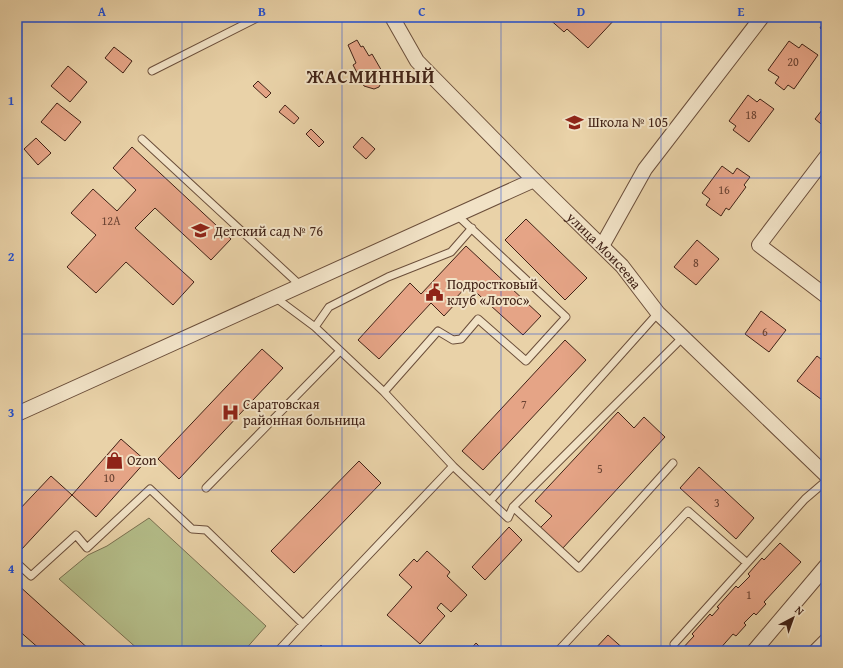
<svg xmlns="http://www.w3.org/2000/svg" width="843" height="668" font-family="'Gentium Book Plus',serif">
<rect width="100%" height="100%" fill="#e9d2a8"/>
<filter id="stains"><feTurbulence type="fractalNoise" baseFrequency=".005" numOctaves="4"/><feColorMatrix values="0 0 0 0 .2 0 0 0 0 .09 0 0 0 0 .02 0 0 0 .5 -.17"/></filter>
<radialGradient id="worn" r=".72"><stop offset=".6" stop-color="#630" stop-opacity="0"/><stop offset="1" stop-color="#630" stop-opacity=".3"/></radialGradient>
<path fill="#b4bd89" stroke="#7a7050" d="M149,518l117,108 -22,25h-104l-81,-72 29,-24 19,-9z"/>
<path fill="#e5a486" stroke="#412216" d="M547,17h70l-29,31 -21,-19 -3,3z
M821,17h5v16l-6,-5 5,-8z
M357,40l4,7 2,-1 6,10 3,-2 11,19 -1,8 -3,6 -5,2 -10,-3 -11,-21 3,-2 -8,-18z
M789,41l10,7 3,-4 16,11 -24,34 -6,-4 -4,5 -9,-7 4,-6 -11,-7z
M114,47l18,14 -9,12 -18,-15z
M68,66l19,16 -17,20 -19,-16z
M258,81l13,12 -5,5 -13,-12z
M748,95l9,7 3,-3 14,10 -25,33 -16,-12 3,-4 -7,-5z
M57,103l24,19 -16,19 -24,-19z
M285,105l14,13 -5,6 -15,-12z
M826,105v23l-11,-9z
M311,129l13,13 -5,5 -13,-13z
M362,137l13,12 -9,10 -13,-12z
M36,138l15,15 -13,12 -14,-16z
M132,147l99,92 -20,21 -56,-52 -20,20 59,54 -21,23 -47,-43 -30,31 -29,-26 29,-32 -25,-22 22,-24 24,22 19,-21 -23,-22z
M722,166l11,8 4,-6 13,9 -6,8 2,2 -17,23 -3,-2 -5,8 -15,-11 4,-6 -8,-6z
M526,219l61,59 -22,22 -60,-60z
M697,240l22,19 -23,26 -22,-18z
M466,246l75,70 -18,19 -55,-50 -15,16 3,2 -12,13 -13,-13 -52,56 -21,-19 52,-57 11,11z
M761,311l25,19 -17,22 -24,-18z
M565,340l21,20 -103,110 -21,-19z
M262,349l21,19 -104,111 -21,-20z
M817,356l9,7v40l-29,-22z
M618,412l16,16 10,-11 21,20 -103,112 -22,-21 12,-12 -17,-15z
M121,439l25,22 -50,56 -24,-22z
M359,461l22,22 -87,90 -23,-22z
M699,467l55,51 -18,21 -56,-51z
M51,476l21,19 -51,55 -4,-3v-35z
M509,527l13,13 -37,40 -13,-13z
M780,543l21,19 -37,40 2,2 -10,11 -2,-2 -10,10 2,2 -10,11 -3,-2 -15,17h-38l14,-15 -2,-2 18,-20 2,2 7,-8 -2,-1 19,-21 2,2 12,-12 -2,-2 14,-16 2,2z
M427,551l23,21 -3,4 20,19 -16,17 -10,-9 -4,5 8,8 -25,28 -33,-29 25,-28 -13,-12 15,-16 3,3z
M17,584l74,67h-49l-25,-22z
M608,635l18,16h-33z
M476,643l8,8h-15z
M321,645l6,6h-12z"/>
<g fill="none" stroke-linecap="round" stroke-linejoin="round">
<defs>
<path id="lane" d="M152,71l107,-54
M142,139l159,147
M315,327l14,-20 59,-30 63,-25 21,-24
M384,392l54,-61 15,9 8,-1 17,-20 48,42 40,-44 -108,-101
M453,466l55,52 5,-11 171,-171
M206,488l134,-137
M490,501l168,-188
M513,507l66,61 94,-105
M17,563l14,13 45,-41 11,13 63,-59 42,40 14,1 97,94 150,-158 -69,-74 -69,-65 -39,-29
M747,563l58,-64 21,-18
M278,651l25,-27
M558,651l130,-140 59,52 -73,81
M811,651l15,-15"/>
<g id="street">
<path id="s1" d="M392,17l25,44 117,119 88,86 36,47 168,162"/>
<path d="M826,157l-67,88 67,51"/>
<path d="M602,246l43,-77 117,-152"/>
<path d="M17,414l517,-234"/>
<path d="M754,651l72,-85"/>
</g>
</defs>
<use href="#lane" stroke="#6b4e3a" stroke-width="9"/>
<use href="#street" stroke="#6b4e3a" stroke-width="16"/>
<use href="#lane" stroke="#f1e2c6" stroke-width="7"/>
<use href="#street" stroke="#f1e2c6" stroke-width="14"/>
</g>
<path fill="none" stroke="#1d4ed8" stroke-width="1" stroke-opacity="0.55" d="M182,17v634M342,17v634M501,17v634M661,17v634M17,178h809M17,334h809M17,490h809"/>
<defs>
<symbol id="school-bare" viewBox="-9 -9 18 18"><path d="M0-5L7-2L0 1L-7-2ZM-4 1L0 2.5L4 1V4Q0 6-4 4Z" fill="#8f2418" stroke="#f1e2c6" stroke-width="2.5" paint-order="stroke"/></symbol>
<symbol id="civic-bare" viewBox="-9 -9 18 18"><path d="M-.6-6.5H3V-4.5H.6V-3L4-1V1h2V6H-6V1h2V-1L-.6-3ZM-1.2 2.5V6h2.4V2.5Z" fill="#8f2418" stroke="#f1e2c6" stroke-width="2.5" paint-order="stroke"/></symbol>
<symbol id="hospital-bare" viewBox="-9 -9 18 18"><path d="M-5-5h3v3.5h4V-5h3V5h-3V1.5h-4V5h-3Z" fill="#8f2418" stroke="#f1e2c6" stroke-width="2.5" paint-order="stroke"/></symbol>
<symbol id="shop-bare" viewBox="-9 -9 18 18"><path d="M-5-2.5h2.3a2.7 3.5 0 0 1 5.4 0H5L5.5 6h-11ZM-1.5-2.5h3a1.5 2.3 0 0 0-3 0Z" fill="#8f2418" stroke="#f1e2c6" stroke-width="2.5" paint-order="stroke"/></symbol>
</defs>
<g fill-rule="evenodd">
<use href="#school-bare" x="562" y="110" width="25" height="25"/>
<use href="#school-bare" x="188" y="218" width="25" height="25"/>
<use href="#civic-bare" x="422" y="280" width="25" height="25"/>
<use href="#hospital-bare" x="218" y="400" width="25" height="25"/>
<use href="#shop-bare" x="102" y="448" width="25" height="25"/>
</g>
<g text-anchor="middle" stroke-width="4" stroke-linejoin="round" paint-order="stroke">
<g font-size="12" fill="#6a4232">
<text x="793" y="66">20</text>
<text x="751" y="119">18</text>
<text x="724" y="194">16</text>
<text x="111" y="225">12А</text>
<text x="696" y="267">8</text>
<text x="765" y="336">6</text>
<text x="524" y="409">7</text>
<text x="600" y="473">5</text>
<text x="109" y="482">10</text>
<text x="717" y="507">3</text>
<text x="749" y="599">1</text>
</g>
<g font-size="14" fill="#412216" stroke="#f1e2c6" text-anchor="start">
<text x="588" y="127">Школа № 105</text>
<text x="214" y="236">Детский сад № 76</text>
<text x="447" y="289">Подростковый<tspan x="447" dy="16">клуб «Лотос»</tspan></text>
<text x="243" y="409">Саратовская<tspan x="243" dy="16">районная больница</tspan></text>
<text x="127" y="465">Ozon</text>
</g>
<g font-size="14" fill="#412216" stroke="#f1e2c6">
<text dy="5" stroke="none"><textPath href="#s1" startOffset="317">улица Моисеева</textPath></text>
</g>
<g font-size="18" font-weight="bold" letter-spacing="1" fill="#412216" stroke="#f1e2c6">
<text x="371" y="83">ЖАСМИННЫЙ</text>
</g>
</g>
<rect width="843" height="668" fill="none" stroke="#e9d2a8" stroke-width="44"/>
<g transform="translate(793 618) rotate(41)" stroke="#f1e2c6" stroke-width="3" paint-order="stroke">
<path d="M0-3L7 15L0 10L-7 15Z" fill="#412216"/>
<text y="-6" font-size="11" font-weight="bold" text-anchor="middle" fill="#412216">N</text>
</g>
<rect x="22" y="22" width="799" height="624" fill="none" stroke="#1d4ed8" stroke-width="1.5"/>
<g font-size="13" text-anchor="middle" font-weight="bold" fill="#1d4ed8">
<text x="102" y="16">A</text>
<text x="262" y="16">B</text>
<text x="422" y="16">C</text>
<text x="581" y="16">D</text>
<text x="741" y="16">E</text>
<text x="11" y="105">1</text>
<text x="11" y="261">2</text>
<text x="11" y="417">3</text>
<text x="11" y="573">4</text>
</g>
<rect width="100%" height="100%" filter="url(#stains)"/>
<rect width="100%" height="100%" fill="url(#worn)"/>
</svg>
